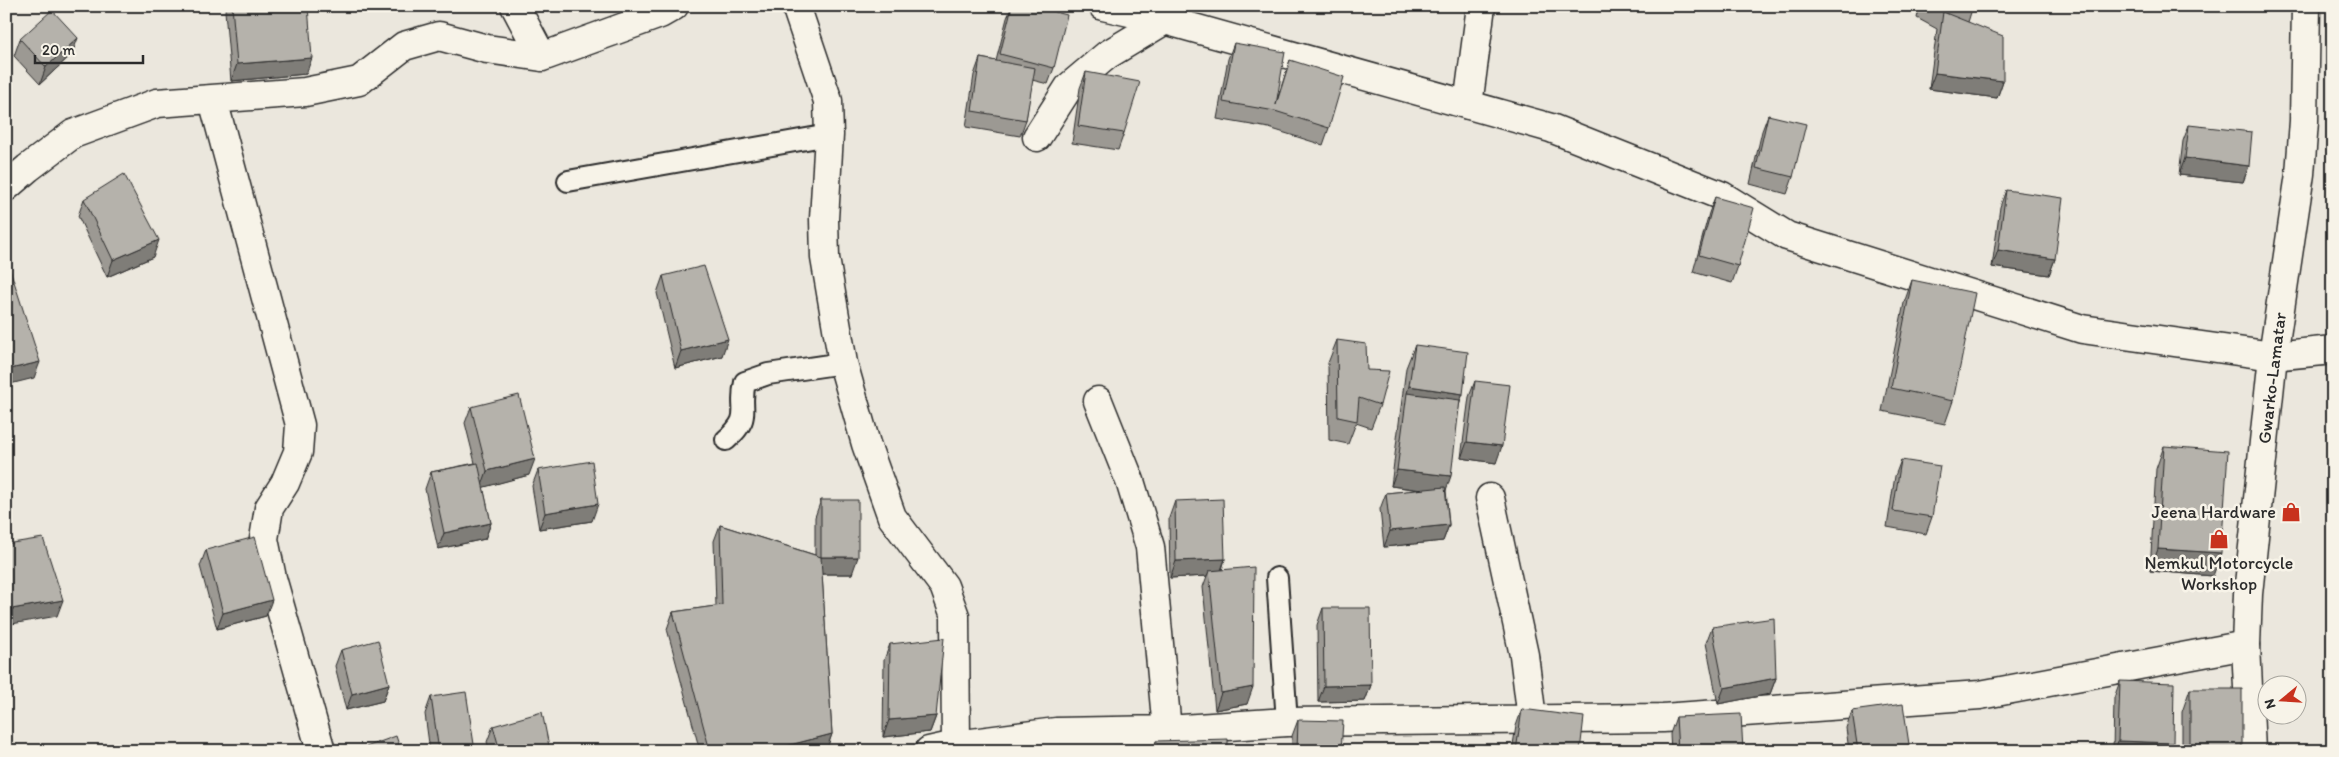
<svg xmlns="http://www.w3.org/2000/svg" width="2339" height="757" font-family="Itim,sans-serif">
<rect width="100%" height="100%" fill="#ebe7dd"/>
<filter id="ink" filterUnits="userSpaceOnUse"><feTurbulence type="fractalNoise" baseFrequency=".02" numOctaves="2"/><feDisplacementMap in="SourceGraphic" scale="10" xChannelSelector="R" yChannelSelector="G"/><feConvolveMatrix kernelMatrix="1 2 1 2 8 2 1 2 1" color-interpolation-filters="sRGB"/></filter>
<g filter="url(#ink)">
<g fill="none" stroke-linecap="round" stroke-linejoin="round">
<defs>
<path id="lane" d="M568,181l261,-46
M726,440c28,-25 12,-28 19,-58l23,-8 75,-11
M1277,578l10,144"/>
<path id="street" d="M515,6l27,51
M796,6l32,95 1,34 -5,84 1,39 18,105 23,81 26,73 52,69 11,30 1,129
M1103,6l62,14 386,108 171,68 65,40 295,93 191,27 60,-6
M213,100l87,325 -2,27 -13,31 -16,25 -5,31 8,39 49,173
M1468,105l13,-99
M1037,137l32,-50 38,-32 58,-35
M6,187l22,-19 45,-34 84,-31 148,-11 54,-11 45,-35 35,-10 48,13 55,8 118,-43 14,-8
M1098,401l32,80 20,66 17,183
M1490,498l34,157 8,64
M929,751l27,-6 100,-13 111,-2 120,-8 376,-4 317,-23 266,-50"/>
<path id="secondary" d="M2251,751l-5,-106 2,-51 25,-238 27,-182 4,-53 2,-115"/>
</defs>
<use href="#lane" stroke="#2b2b2b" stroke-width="24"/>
<use href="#street" stroke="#2b2b2b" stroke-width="31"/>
<use href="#secondary" stroke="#2b2b2b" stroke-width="31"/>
<use href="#lane" stroke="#f7f3e8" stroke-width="20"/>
<use href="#street" stroke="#f7f3e8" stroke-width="28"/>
<use href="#secondary" stroke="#f7f3e8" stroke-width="28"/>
</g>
<path fill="#9c9993" stroke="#2b2b2b" d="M226,6h82l-2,68 -75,7 -6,-70z
M1012,6h20l22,62 -6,16 -16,-4 -6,40 -6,16 -54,-9 8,-52 6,-17 16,3 11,-43z
M1920,6h53l-5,16 35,59 -6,17 -68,-9 8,-60 -20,-11z
M20,39l52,15 -32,30 -26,-28z
M1234,43l43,57 13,-40 39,68 -6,17 -54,-17 -52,-9 11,-60z
M1086,72l38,61 -6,17 -46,-7 8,-55z
M1768,115l25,62 -6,17 -37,-10 12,-53z
M2189,125l60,41 -6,16 -64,-7 4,-34z
M2006,190l49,69 -6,16 -57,-8 8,-60z
M1715,197l23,69 -6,17 -39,-11 16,-59z
M84,199l69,58 -46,20 -29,-61z
M663,276l59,80 -47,12 -18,-75z
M1912,280l41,121 -8,23 -63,-13 22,-108z
M1337,340l30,30 13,35 -9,23 -15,-5 -8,21 -19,-4 -1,-77z
M1415,345l48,49 -3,6 -14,90 3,35 -6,16 -59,6 -4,-38 6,-16 33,-3 -28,-4 15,-118z
M1475,381l21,82 -35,-5 8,-61z
M471,407l58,68 -46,12 8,36 -6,16 -47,10 -13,-60 6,-17 44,-9 -10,-40z
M2164,446l49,130 -63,-5 6,-102z
M1901,460l31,57 -6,17 -39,-7 8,-51z
M538,470l54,51 -53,8 -7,-43z
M821,500l31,74h-30l10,160 -6,17h-126l-33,-122 6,-17 43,-6 -2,-65 6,-16 95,30v-38z
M1175,501l50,58 -3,11 25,134 -32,6 -12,-123 4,-11 -37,2 -1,-60z
M206,550l60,66 -49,13 -17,-63z
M1323,608l48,77 -6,16 -47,1 -1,-77z
M1712,627l64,51 -6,16 -52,10 -12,-61z
M890,644l46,72 -6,16 -47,5 1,-77z
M341,650l48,34 -6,17 -37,9 -11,-44z
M2120,681l53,62 -3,8h-57l1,-53z
M2190,689l52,62h-60v-39z
M431,697l44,54h-45l-5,-37z
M1522,709l58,42h-68l4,-25z
M1852,711l58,40h-61l-3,-23z
M1676,717l67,34h-72l-1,-17z
M1298,720l43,31h-49v-15z
M493,726l57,25h-60l-3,-9z
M1156,741l72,10h-75z"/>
<path fill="#7f7d78" stroke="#2b2b2b" d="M78,38l-6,16 -32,30 6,-17z
M312,58l-6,16 -75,7 6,-17z
M1935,73l68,8 -6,17 -68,-9z
M2185,158l64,8 -6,16 -64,-7z
M159,240l-6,17 -46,20 6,-17z
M1998,250l57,9 -6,16 -57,-8z
M728,339l-6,17 -47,12 6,-17z
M40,362l-6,16 -28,7v-15z
M1409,386l54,8 -9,22 -47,-23z
M1467,442l35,4 -6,17 -35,-5z
M535,459l-6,16 -48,13 6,-17z
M1397,470l54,6 -6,17 -54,-7z
M598,504l-6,17 -53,8 6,-16z
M491,523l-6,16 -47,10 6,-16z
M1449,525l-6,16 -59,6 6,-16z
M2158,549l63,4 -8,23 -63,-5z
M821,557h37l-6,17h-37z
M1225,559l-6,17 -10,-5 -2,5 -37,2 6,-17z
M63,600l-6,16 -51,9v-15z
M272,600l-6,16 -49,13 6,-16z
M1776,678l-6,16 -52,10 6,-16z
M389,684l-6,17 -37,9 6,-16z
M1371,685l-6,16 -47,1 6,-16z
M1253,687l-6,17 -32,6 6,-17z
M936,716l-6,16 -47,5 6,-17z
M832,734l-6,17h-59z
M2118,741l55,2 -3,8h-55z"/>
<path fill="#b5b2ab" stroke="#2b2b2b" d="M232,6h76l4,52 -75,6z
M1012,6h20l35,9 -13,53 -54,-14z
M1931,6h16l-4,6z
M52,10l26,28 -32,29 -26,-28z
M1943,12l60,24v45l-68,-8z
M1234,43l51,9 -9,53 14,-45 54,17 -15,51 -54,-17 -52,-9z
M980,58l55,10 -9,52 -54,-9z
M1086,72l54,10 -16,51 -46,-7z
M1768,115l38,9 -13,53 -37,-9z
M2189,125l63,7 -3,34 -64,-8z
M124,174l35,66 -46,20 -29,-61z
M2006,190l57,8 -8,61 -57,-9z
M1715,197l39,11 -16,58 -39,-11z
M6,257l34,105 -34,8z
M704,266l24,73 -47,12 -18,-75z
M1912,280l63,13 -22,108 -62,-13z
M1337,340l29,4 1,26 22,1 -9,34 -21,-7 -2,23 -19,-4z
M1415,345l53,7 -5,42 -54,-8z
M1475,381l35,4 -8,61 -35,-4z
M1407,393l53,7 -9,76 -54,-6z
M519,395l16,64 -48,12 -16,-64z
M2164,446l64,5 -7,102 -63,-4z
M1901,460l39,6 -8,51 -39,-6z
M592,461l6,43 -53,9 -7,-43z
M478,463l13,60 -47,10 -13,-61z
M1445,487l4,38 -59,6 -4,-38z
M1223,499l2,60 -49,2 -1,-60z
M821,500h37v57h-37z
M720,525l101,32 11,177 -65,17h-57l-37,-139 49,-7z
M255,537l17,63 -49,13 -17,-63z
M43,538l20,62 -57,10v-66z
M1254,567l-1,120 -32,6 -12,-122z
M1323,608h47l1,77 -47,1z
M1774,618l2,60 -52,10 -12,-61z
M944,638l-8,78 -47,4 1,-76z
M378,640l11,44 -37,10 -11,-44z
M2120,681l54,2 -1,60 -55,-2z
M2190,689h52v62h-52z
M466,692l9,59h-36l-8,-54z
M1903,704l7,47h-52l-6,-40z
M1522,709l62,8 -4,34h-64z
M542,712l8,39h-50l-7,-25z
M1741,714l2,37h-65l-2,-34z
M1298,720l45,1 -2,30h-44z
M396,736l5,15h-46z
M1228,739v12h-71l-1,-10z
M1459,745l41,5v1h-42z"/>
</g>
<defs>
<symbol id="shop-bare" viewBox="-9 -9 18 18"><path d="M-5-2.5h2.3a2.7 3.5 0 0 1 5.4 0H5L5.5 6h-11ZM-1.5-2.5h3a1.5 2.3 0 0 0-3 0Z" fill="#c8321e" stroke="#f7f3e8" stroke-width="2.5" paint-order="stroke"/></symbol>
</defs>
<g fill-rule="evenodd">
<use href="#shop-bare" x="2277" y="498" width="28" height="28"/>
<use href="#shop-bare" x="2205" y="525" width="28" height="28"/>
</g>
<g text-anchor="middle" stroke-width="5" stroke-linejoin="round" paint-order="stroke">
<g font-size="18" fill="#2b2b2b" stroke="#f7f3e8">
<text transform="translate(2272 378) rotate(-83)" y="6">Gwarko-Lamatar</text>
</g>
<g font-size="18" fill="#2b2b2b" stroke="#f7f3e8" text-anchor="end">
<text x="2276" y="518">Jeena Hardware</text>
<text x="2219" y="569" text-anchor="middle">Nemkul Motorcycle<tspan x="2219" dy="21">Workshop</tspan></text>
</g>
</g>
<rect width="2339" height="757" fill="none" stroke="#f7f3e8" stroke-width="25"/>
<rect x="12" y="12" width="2314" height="732" fill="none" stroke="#2b2b2b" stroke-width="2" filter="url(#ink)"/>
<g transform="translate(2282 700) rotate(252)"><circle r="24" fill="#f7f3e8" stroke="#a5a39c"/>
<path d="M0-4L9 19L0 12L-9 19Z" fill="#c8321e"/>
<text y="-8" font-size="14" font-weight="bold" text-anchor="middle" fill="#2b2b2b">N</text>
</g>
<path d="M35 55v8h108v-8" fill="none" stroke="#2b2b2b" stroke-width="2.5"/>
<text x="42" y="55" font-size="15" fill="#2b2b2b" stroke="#f7f3e8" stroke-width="4" paint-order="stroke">20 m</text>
</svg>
